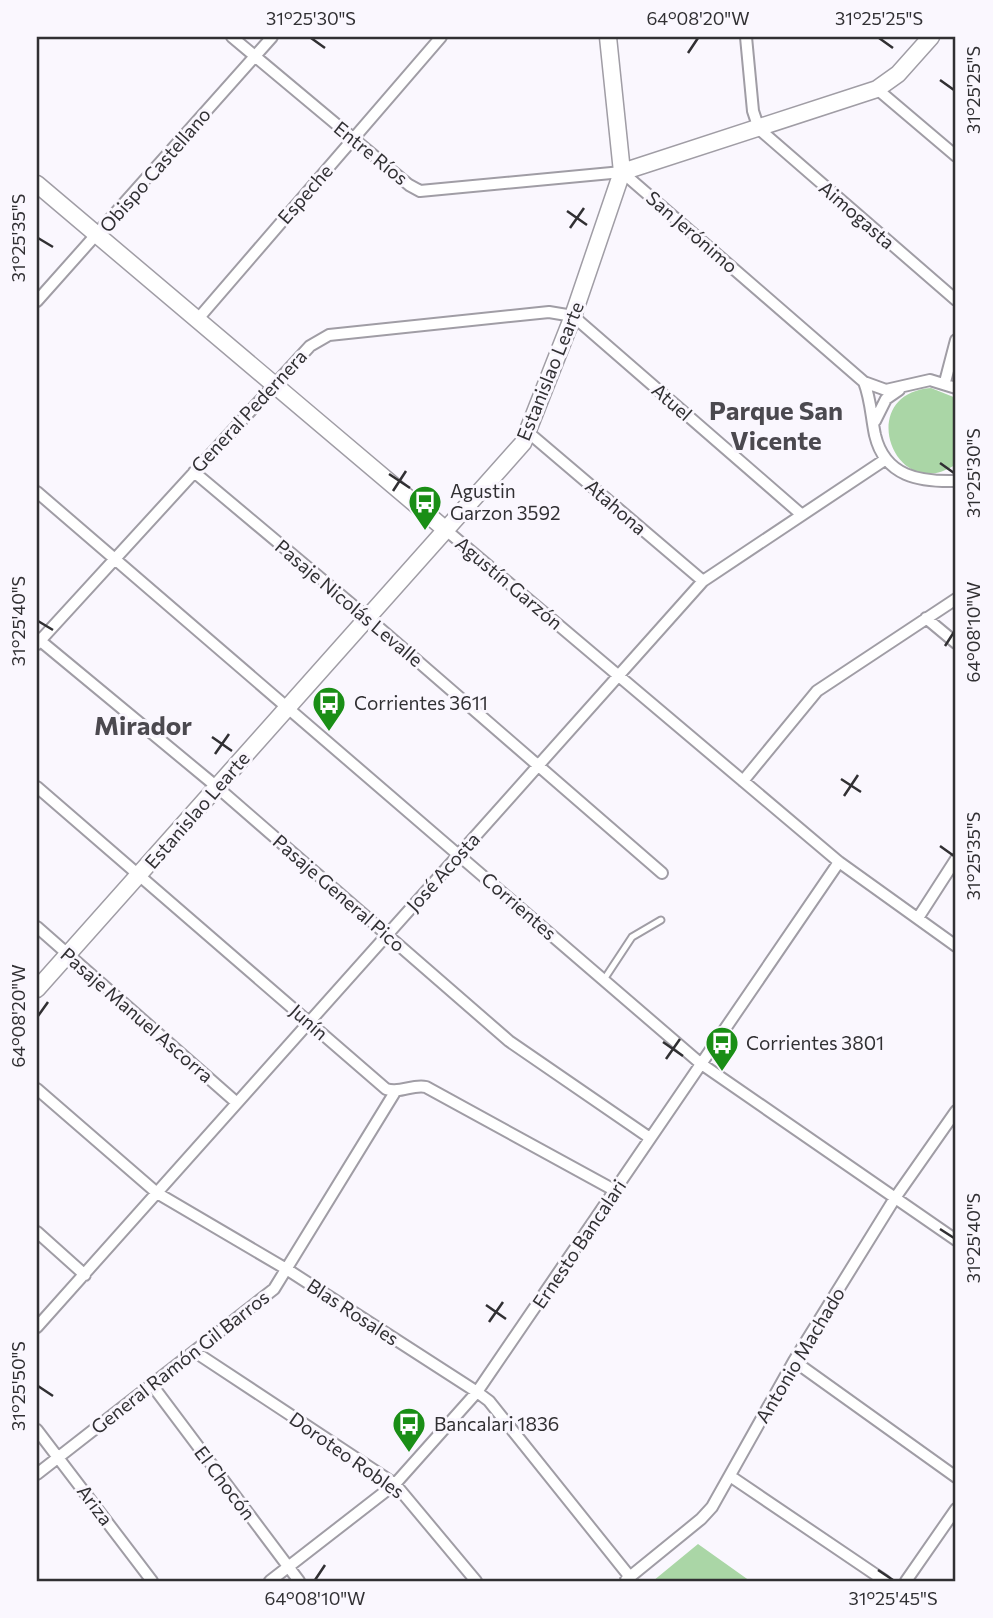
<svg xmlns="http://www.w3.org/2000/svg" width="993" height="1618" font-family="Commissioner,sans-serif">
<rect width="100%" height="100%" fill="#faf7fe"/>
<path fill="#aad6a6" d="M931,388l25,10v66c-61,43 -103,-70 -25,-76z
M698,1544l52,37h-97z"/>
<g fill="none" stroke-linecap="round" stroke-linejoin="round">
<defs>
<path id="lane" d="M603,981l29,-44 29,-17"/>
<path id="street" d="M232,37l177,148 11,6 202,-19 242,210 22,8 44,-10 26,8
M746,37l7,74 6,18 197,171
M877,89l79,67
M37,301l235,-264
M197,320l244,-283
M864,382c7,18 7,34 11,53 10,42 45,47 81,46
M945,382l11,-42
M875,421l11,-22 13,-9
M529,433l174,148
M194,472l174,146 294,255
M37,492l663,571 256,177
M446,530l393,332 117,84
M926,618l30,25
M37,638l180,149 292,254 141,97
M37,644l273,-298 19,-11 220,-23 24,4 229,199
M743,781l74,-90 139,-92
M37,787l349,302c14,5 26,-5 40,-2l188,103
M918,918l38,-59
M37,927l200,176
M37,1089l120,104 131,77 189,122 12,9 141,176
M37,1232l48,43
M37,1327l666,-746 183,-122
M195,1352l200,132 81,97
M794,1361l162,116
M152,1385l147,196
M37,1430l115,151
M37,1474l237,-185 121,-197
M730,1476l155,105
M626,1580l75,-61 11,-12 82,-146 101,-163 61,-87
M270,1581l125,-97 82,-92 362,-530
M906,1581l50,-72"/>
<path id="secondary" d="M622,172l255,-83 21,-15 33,-37
M37,184l409,346
M37,989l486,-546 50,-127 49,-144 -14,-135"/>
</defs>
<use href="#lane" stroke="#a09da5" stroke-width="9"/>
<use href="#street" stroke="#a09da5" stroke-width="14"/>
<use href="#secondary" stroke="#a09da5" stroke-width="19"/>
<use href="#lane" stroke="#fff" stroke-width="5"/>
<use href="#street" stroke="#fff" stroke-width="10"/>
<use href="#secondary" stroke="#fff" stroke-width="16"/>
</g>
<path fill="none" stroke="#313033" stroke-width="2.5" d="M311,38l14,10M879,38l14,10M688,53l10,-15M940,80l14,10M567,211l20,14M570,228l14,-20M38,238l15,9M940,463l14,10M389,474l21,14M393,491l13,-20M38,621l15,9M945,646l9,-14M212,737l20,14M215,754l14,-20M841,779l20,13M844,796l14,-21M940,846l14,10M38,1016l10,-14M663,1042l20,14M666,1059l14,-20M940,1229l14,9M486,1305l20,14M489,1322l14,-20M38,1386l15,10M878,1570l15,10M315,1580l10,-15"/>
<defs>
<symbol id="bus-pin" viewBox="-11 -11 22 30"><path d="M0 17L-7.5 6A9.5 9.5 0 1 1 7.5 6Z" fill="#1a8e16" stroke="#faf7fe"/><path d="M-5-6H5V4H4V6H2V4H-2V6H-4V4H-5ZM-3.5-4V0h7V-4ZM-3.5 1.2v1.5H-2V1.2ZM2 1.2v1.5H3.5V1.2Z" fill="#fff"/></symbol>
</defs>
<g fill-rule="evenodd">
<use href="#bus-pin" x="406" y="483" width="38" height="52"/>
<use href="#bus-pin" x="310" y="684" width="38" height="52"/>
<use href="#bus-pin" x="703" y="1024" width="38" height="52"/>
<use href="#bus-pin" x="390" y="1405" width="38" height="52"/>
</g>
<g text-anchor="middle" stroke-width="6" stroke-linejoin="round" paint-order="stroke">
<g font-size="19" fill="#313033" stroke="#faf7fe">
<text transform="translate(371 153) rotate(39)" y="7">Entre Ríos</text>
<text transform="translate(155 170) rotate(-49)" y="7">Obispo Castellano</text>
<text transform="translate(305 194) rotate(-49)" y="7">Espeche</text>
<text transform="translate(857 215) rotate(41)" y="7">Aimogasta</text>
<text transform="translate(692 232) rotate(41)" y="7">San Jerónimo</text>
<text transform="translate(550 371) rotate(-68)" y="7">Estanislao Learte</text>
<text transform="translate(672 402) rotate(41)" y="7">Atuel</text>
<text transform="translate(249 411) rotate(-47)" y="7">General Pedernera</text>
<text transform="translate(616 507) rotate(41)" y="7">Atahona</text>
<text transform="translate(509 583) rotate(40)" y="7">Agustín Garzón</text>
<text transform="translate(349 603) rotate(40)" y="7">Pasaje Nicolás Levalle</text>
<text transform="translate(197 810) rotate(-49)" y="7">Estanislao Learte</text>
<text transform="translate(443 872) rotate(-48)" y="7">José Acosta</text>
<text transform="translate(339 893) rotate(41)" y="7">Pasaje General Pico</text>
<text transform="translate(519 906) rotate(41)" y="7">Corrientes</text>
<text transform="translate(137 1015) rotate(41)" y="7">Pasaje Manuel Ascorra</text>
<text transform="translate(309 1022) rotate(41)" y="7">Junín</text>
<text transform="translate(579 1244) rotate(-56)" y="7">Ernesto Bancalari</text>
<text transform="translate(353 1312) rotate(33)" y="7">Blas Rosales</text>
<text transform="translate(800 1355) rotate(-59)" y="7">Antonio Machado</text>
<text transform="translate(180 1362) rotate(-38)" y="7">General Ramón Gil Barros</text>
<text transform="translate(347 1455) rotate(35)" y="7">Doroteo Robles</text>
<text transform="translate(225 1483) rotate(53)" y="7">El Chocón</text>
<text transform="translate(95 1505) rotate(53)" y="7">Ariza</text>
</g>
<g font-size="19" fill="#313033" stroke="#faf7fe" text-anchor="start">
<text x="450" y="498">Agustin<tspan x="450" dy="22">Garzon 3592</tspan></text>
<text x="354" y="710">Corrientes 3611</text>
<text x="746" y="1050">Corrientes 3801</text>
<text x="434" y="1431">Bancalari 1836</text>
</g>
<g font-size="26" font-weight="bold" fill="#4b494f" stroke="#faf7fe">
<text x="776" y="420">Parque San<tspan x="776" dy="30">Vicente</tspan></text>
<text x="143" y="735">Mirador</text>
</g>
</g>
<rect width="993" height="1618" fill="none" stroke="#faf7fe" stroke-width="77"/>
<rect x="38" y="38" width="916" height="1542" fill="none" stroke="#313033" stroke-width="2.5"/>
<g font-size="18" text-anchor="middle" fill="#313033">
<text x="311" y="25">31°25'30"S</text>
<text x="698" y="25">64°08'20"W</text>
<text x="879" y="25">31°25'25"S</text>
<text transform="translate(974 90) rotate(-90)" y="6">31°25'25"S</text>
<text transform="translate(19 238) rotate(-90)" y="6">31°25'35"S</text>
<text transform="translate(974 473) rotate(-90)" y="6">31°25'30"S</text>
<text transform="translate(19 621) rotate(-90)" y="6">31°25'40"S</text>
<text transform="translate(974 632) rotate(-90)" y="6">64°08'10"W</text>
<text transform="translate(974 856) rotate(-90)" y="6">31°25'35"S</text>
<text transform="translate(19 1016) rotate(-90)" y="6">64°08'20"W</text>
<text transform="translate(974 1238) rotate(-90)" y="6">31°25'40"S</text>
<text transform="translate(19 1386) rotate(-90)" y="6">31°25'50"S</text>
<text x="315" y="1605">64°08'10"W</text>
<text x="893" y="1605">31°25'45"S</text>
</g>
</svg>
